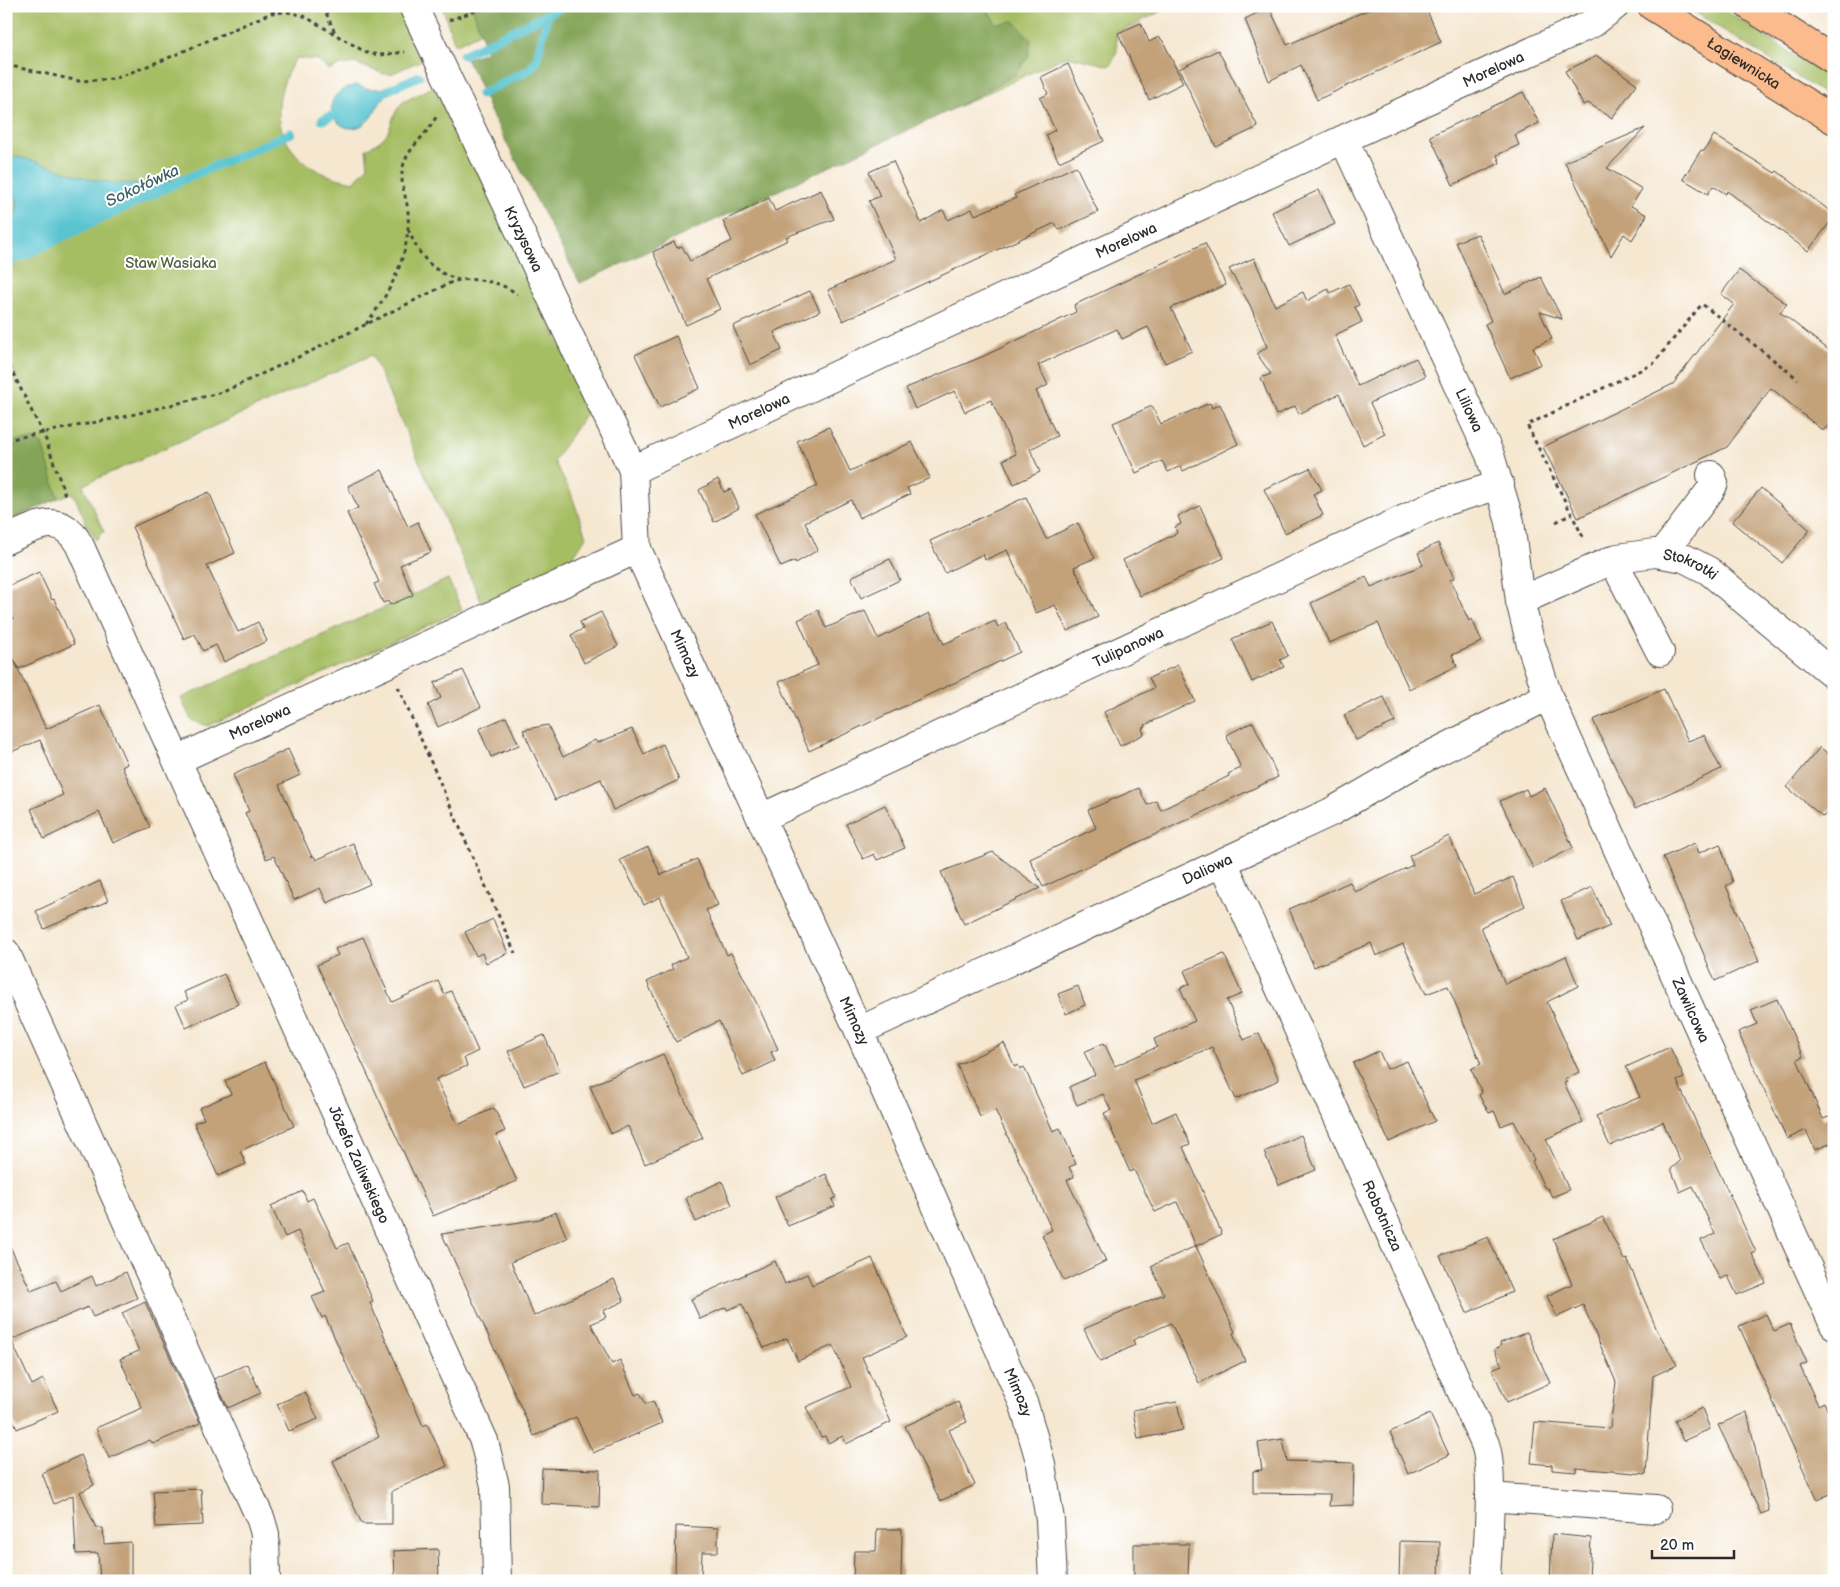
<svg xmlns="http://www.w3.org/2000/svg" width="1840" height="1587" font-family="'Balsamiq Sans',sans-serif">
<rect width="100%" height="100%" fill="#fff"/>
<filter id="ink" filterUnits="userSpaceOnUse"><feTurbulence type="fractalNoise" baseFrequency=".02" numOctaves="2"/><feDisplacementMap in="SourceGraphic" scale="10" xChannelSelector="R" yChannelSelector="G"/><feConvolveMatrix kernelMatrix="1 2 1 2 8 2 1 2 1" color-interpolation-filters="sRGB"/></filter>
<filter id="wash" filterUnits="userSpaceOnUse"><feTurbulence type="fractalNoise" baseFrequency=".0096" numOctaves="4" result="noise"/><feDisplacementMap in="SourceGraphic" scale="20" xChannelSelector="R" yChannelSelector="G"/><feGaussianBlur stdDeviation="1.12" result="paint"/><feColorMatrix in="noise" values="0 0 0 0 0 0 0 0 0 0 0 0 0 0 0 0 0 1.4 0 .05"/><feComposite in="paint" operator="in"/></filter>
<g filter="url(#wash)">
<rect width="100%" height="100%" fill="#f5e7d0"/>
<path fill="#a6be63" stroke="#687447" d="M6,6h394l24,53 -33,15h-7l-29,-11 -14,2 -11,5 -13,-10 -21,-2c-38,60 -10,113 58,124l14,-16 -2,-17c33,-15 19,-28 37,-47l34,-17 153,322 -36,54 17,32 15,44 -21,32 -81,39 -112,-253 -289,130 21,47 -8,8 -6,-11 -5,-3 -1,-9 -10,-22 -4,-2 -64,29z
M442,6h30l9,26 -26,13z
M985,6h188l-57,27 1,18 -7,15 -43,-10 -114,53 63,-35 -20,-50z
M1685,6h33l116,75v19z
M448,579l14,31 -254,116 -17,-6 -10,-22z"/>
<path fill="#84a559" stroke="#586842" d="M472,6h457l4,9 11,-9h41l11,18 18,-3 17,19 -3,17 -12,17 -63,35 -373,174 -90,-172 -14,-35 -10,-17 21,-7z
M33,439l9,5 16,54 -52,24v-74l10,-2 -1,-5z"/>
<path fill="#58c4d0" stroke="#42787e" d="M356,85l14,4 23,-1c-5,6 -11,11 -15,18 -5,7 -7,13 -14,18 -26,18 -54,-29 -8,-39z
M6,155c30,4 56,17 85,24 33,8 65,4 98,-2l-176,82 -7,-7v-27c16,-12 14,-29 0,-42z"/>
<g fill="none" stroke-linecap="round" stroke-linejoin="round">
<path stroke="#58c4d0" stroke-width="9" d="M463,55l101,-49
M384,92l35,-16
M481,94l49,-25 6,-8 12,-47
M322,120l21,-9
M6,264l183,-87 102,-44"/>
</g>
<g id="blocks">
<path fill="#c3a27a" d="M1377,6h48l16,36 -124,58 -16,-35 -32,16 -24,-62 24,-12 18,38z
M1141,23l8,19 10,-5 4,4 20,42 -34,17 -31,-67z
M1218,50l40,77 -42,20 -37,-78z
M1597,56l40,28 -25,34 -24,-15 -5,2 -18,-34z
M1068,64l36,77 -45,21 -13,-27 9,-5 -15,-32 8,-4 -7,-17z
M1523,92l16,31 -24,12 4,10 -22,10 3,8 -47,22 -23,-49z
M1645,128l-38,40 35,21 -11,17 16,9 -15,25 -8,-6 -13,22 -46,-94z
M1714,135l61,38 2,-2 57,43v3l-26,34 -81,-60 -1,3 -13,-8 -5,8 -25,-15 18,-29 3,1z
M893,161l28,62 22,-13 5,10 24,-11 3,6 41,-17 -2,-3 62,-29 22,46 -39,18 -4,-7 -212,98 -15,-31 68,-31 -27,-58 11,-5 -11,-24z
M821,190l13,29 -48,18 2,3 -82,39 14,30 -34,16 -33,-73 21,-10 3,6 5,-2 8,15 42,-20 -9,-20 46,-23 6,13z
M1319,190l16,34 -46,22 -17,-34z
M1478,234l27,60 36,-17 21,42 -22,-7 12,27 -19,8 8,17 -31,14 -25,-54 6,-3 -35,-79z
M1205,243l21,42 -55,23 21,43 -27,12 -17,-36 -26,12 -5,-10 -79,36 10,20 -12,6 21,45 -27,13 10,23 -26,12 -11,-24 13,-6 -25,-54 -26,12 -10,-21 -40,18 -9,-21 78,-32 92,-44 -2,-7z
M1254,258l21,48 28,-14 4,9 21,-12 2,4 19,-9 10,21 -4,2 7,15 -27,13 23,51 58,-28 9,18 -55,27 15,31 -22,11 -24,-51 -40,20 -4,-8 -19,9 -15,-37 10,-4 -14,-20 10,-7 -17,-42 -21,-36z
M1739,270l48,34 -7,8 54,42v65l-11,12 -52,-43 -44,59 -149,71 -35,-71 130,-63 61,-80 -13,-10z
M810,291l10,20 -46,21 8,18 -32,15 -17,-39z
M676,336l24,52 -40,19 -25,-52z
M1210,403l2,5 8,-4 18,40 -55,27 -2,-5 -13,6 -6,-11 -26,12 -23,-50 39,-17 9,18z
M829,427l21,44 62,-29 18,36 -23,10 3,6 -51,24 -8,-18 -46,22 13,28 -22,13 -1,-2 -14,6 -26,-53 63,-28 -21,-45z
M1310,468l12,22 -9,4 10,21 -38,18 -21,-44z
M382,470l26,57 10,-5 13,30 -31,13 13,30 -23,10 -2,-4 -5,2 -9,-19 5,-2 -32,-69 11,-5 -10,-22z
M718,479l6,13 7,-3 8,19 -25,14 -15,-32z
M1761,488l49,42 -28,33 -50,-41z
M209,492l26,61 -28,13 31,66 20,-10 9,19 -43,21 -8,-17 -13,6 -8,-17 -11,5 -52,-112z
M1026,497l20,42 32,-16 17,35 -21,9 24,50 -31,14 -12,-26 -19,8 -29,-63 -22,10 -2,-6 -38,19 -15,-32z
M1200,506l24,52 -84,38 -17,-36 54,-27 -2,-6 6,-3 -3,-8z
M1438,543l16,35 -4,2 19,41 3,-2 10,23 -30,13 5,11 -48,23 -31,-66 -49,20 -18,-40 55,-26 5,10 52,-22 -5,-12z
M890,559l10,21 -39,18 -10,-21z
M39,572l13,28 2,-1 20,45 -55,25 -13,-26v-21l7,-3 -7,-15v-17z
M818,610l8,18 39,-17 13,28 51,-26 15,31 51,-23 3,6 8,-4 14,29 -211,99 -30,-69 39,-17 -20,-45z
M601,612l17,34 -34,17 -13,-28 12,-6 -3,-7z
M1272,621l16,35 -8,4 4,7 -32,15 -20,-43z
M6,643l40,86 54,-24 27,59 -5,3 28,60 -37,16 -14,-31 -55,27 -13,-30 32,-14 -23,-55 -34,14z
M1178,665l17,36 -50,24 1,2 -4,1 2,6 -24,12 -16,-34 50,-24 -5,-10z
M463,670l18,37 -43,20 -10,-22 13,-7 -7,-15z
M1664,689l24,52 16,-6 17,34 -86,40 -42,-89z
M1384,697l11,25 -39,18 -12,-25z
M506,717l13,28 -28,12 -12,-28z
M1253,722l25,55 -235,110 -13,-28 66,-31 -8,-18 51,-22 8,17 9,-4 5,9 68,-34 -1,-2 13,-6 -15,-33z
M548,725l15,32 32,-17 2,3 35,-14 12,25 19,-10 16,36 -66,30 -12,-31 -46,21 -32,-70z
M1820,747l14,12v45l-11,13 -36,-30z
M288,749l12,26 -21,10 33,72 2,-1 2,4 37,-17 17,41 -43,19 -7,-15 -26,12 -20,-44 -8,3 -21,-46 4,-2 -16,-36z
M1545,788l28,60 -40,20 -33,-67 26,-12 3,7z
M885,805l20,43 -28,12 -3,-6 -11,5 -17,-35z
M1449,836l25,58 39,-17 12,29 -44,21 24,57 61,-28 12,30 -31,16 32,70 -14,7 2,3 -3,1 19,39 -37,17 23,51 -17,7 -4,-8 -4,-2 -12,-26 2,-1 -20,-39 -13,5 -7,-15 -5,2 -10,-18 3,-2 -11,-24 10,-5 -33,-78 -22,8 -23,-50 -27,12 -5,-13 -57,24 -25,-58 61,-27 5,10 58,-27 -4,-9z
M1695,843l4,10 21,-9 13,38 -7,4 33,75 -44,20 -52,-124z
M648,847l13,28 36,-16 21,46 -12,5 21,45 4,-2 27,53 20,43 -7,3 4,9 -32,15 -24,-55 -43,21 -29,-60 26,-13 -2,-4 16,-8 -27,-60 -16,8 -24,-45z
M993,852l47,36 -76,36 -23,-52z
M100,881l8,20 -64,28 -8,-18z
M1592,887l18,39 -32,14 -17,-39z
M493,919l15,34 -22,10 -4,-10 -6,3 -11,-24z
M363,937l29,65 46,-21 6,13 7,-3 27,60 -14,7 3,8 -31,13 22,46 36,-17 11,23 -9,4 21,46 -84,35 -116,-251 21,-10 -3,-6z
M1224,954l18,40 -15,6 17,40 15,-7 20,47 -43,19 -24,-52 -78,33 18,43 24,-11 14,32 -7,3 39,87 -26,12 39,86 -2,1 12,28 -46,22 -28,-60 -38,17 2,5 -35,17 -16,-33 80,-35 -13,-28 45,-20 -19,-44 -22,10 -21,-42 -4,2 -26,-59 7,-3 -8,-16 -26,11 -8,-18 26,-12 -11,-23 20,-9 11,23 42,-19 -3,-8 41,-18 -15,-33 10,-4 -6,-13z
M224,974l14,30 -52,24 -10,-23 12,-5 -4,-8z
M1078,986l7,19 -19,9 -8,-20z
M1777,999l26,58 -6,2 26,60 11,-4v27l-19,8 -9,-20 -19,9 -49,-107 19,-8 -6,-14z
M544,1035l16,36 -36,15 -16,-35z
M1004,1043l11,24 3,-2 2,4 4,-2 29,64 7,-3 16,36 -7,3 5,10 -7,3 39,81 -42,20 -22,-46 10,-5 -57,-120 -15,7 -23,-52z
M1670,1047l14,31 -7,3 79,171 -4,2 14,29 -29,12 -9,-19 -8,3 -19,-39 14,-6 -22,-48 -13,6 -9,-23 9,-8 -17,-39 -53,24 -14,-30 44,-19 -14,-30z
M1379,1051l8,18 20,-8 28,60 -46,21 -36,-79z
M663,1054l40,84 -58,26 -17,-38 -17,8 -21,-48z
M265,1062l29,64 -54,25 6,13 -28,12 -24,-53 10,-4 -5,-11 32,-14 -6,-13z
M1301,1135l15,35 -37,15 -15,-33z
M826,1174l10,23 -4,3 3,6 -47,20 -13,-29z
M722,1181l10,24 -36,17 -10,-24z
M303,1191l4,10 6,-3 24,50 11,-5 25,58 -3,2 53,123 4,-2 20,42 -55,25v33h-30l-29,-63 46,-24 -54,-121 -3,2 -10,-21 13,-5 -27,-61 -13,6 -14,-31z
M556,1212l11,26 -56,24 23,54 80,-37 10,22 -21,10 3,6 -15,7 21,40 8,-4 15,35 5,-2 6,11 7,-3 9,22 -69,30 -17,-36 -42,19 -92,-202 98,-15z
M1603,1217l21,43 3,-1 30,71 20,35 -24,11 -7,98 -70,-6v4l-24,-2v-5l-21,-2 4,-41 75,6 6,-46 -33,-77 -26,12 -10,-21 25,-12 -19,-45z
M1488,1237l24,55 -45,21 -27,-57z
M6,1238l25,53 25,-10 5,10 31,-15 4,10 30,-14 11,26 -44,19 -5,-10 -77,33 21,45 11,-6 15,32 -41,18 -11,-24z
M872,1258l35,79 -45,20 29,65 -45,22 -3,-8 -15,7 -3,-7 -4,1 -15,-30 45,-20 -18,-42 -35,16 -11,-23 -23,10 -22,-44 -15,6 -1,-3 -26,12 -9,-20 84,-38 10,23 22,-10 5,11z
M145,1302l55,121 -47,21 -3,-4 -41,18 -13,-30 46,-20 -22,-49 19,-8 -17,-38z
M1766,1314l8,17 16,-7 17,39 -7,3 18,39 6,-3 10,23v67l-17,8 -78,-174z
M1527,1332l23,51 -43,19 -15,-33 10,-4 -8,-15 7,-4 -1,-3z
M247,1364l14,29 -33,15 -14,-29z
M305,1392l13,27 -29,12 -12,-27z
M958,1402l9,20 -18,8 26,55 -35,16 -35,-75z
M1177,1402l6,28 -45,9 -5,-29z
M1702,1408l8,21 -27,12 -8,-20z
M1747,1412l22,99 -8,3 -43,-89z
M1430,1414l19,41 -41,19 -18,-42z
M1283,1439l4,22 67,2 -1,42 -24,1 1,-12 -77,-1v-22l9,-1 -4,-27z
M81,1455l13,30 -14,7 16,36h7l1,16 27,-2v39h-31l-2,-28 -22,1 -3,-59 -19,9 -12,-31z
M542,1468l58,2 -1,37 -58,-3z
M201,1489l2,36 -47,2 -3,-36z
M676,1526l42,2v24h-16l-1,26h-26z
M877,1529h25l-1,52h-48l1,-30h22z
M1552,1534l39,4 -2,43h-39z
M1400,1541l40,1 -1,39h-40z
M1134,1544h55l-1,37 -54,-2z
M438,1549l1,32h-44l-1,-30z"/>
</g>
</g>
<g filter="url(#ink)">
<use href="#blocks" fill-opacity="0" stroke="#494744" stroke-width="1"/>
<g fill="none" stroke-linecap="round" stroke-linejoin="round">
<defs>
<g id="minor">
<path id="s1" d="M413,6l220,464 4,79 222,482 165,374 17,59 9,56 3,61"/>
<path id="s2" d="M1344,140l146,315 20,67 10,79 11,44 17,51 286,629"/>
<path id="s3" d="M633,470l960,-447 22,-17"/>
<path id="s4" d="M6,540c29,-13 53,-30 73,4l405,897 11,45 2,95"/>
<path d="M1662,554l48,-63 4,-8 -3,-8"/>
<path d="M1613,560l47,92"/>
<path id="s5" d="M1520,601l97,-43 38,-5 29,5 25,13 125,104"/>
<path id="s6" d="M177,760l460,-211"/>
<path id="s7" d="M761,818l678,-315 61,-18"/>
<path id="s8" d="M1223,862l262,582c10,30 2,102 1,137"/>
<path d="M6,953l255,567 4,14 1,47"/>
<path id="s9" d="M859,1031l472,-219 90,-52 127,-64"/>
<path d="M1489,1497l167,12"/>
</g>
<g id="major">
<path id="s10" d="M1652,6l182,114"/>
<path d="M1749,6l85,54"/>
</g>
</defs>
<use href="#minor" stroke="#494744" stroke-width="30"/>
<use href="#major" stroke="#494744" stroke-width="30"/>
<path stroke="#494744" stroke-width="3" stroke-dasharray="4 4" stroke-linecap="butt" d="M323,6l13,29
M271,12l9,-6
M449,20l42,-14
M6,65l73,16 35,-2 54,-21 103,-45 17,-1 16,4 63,37 13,2 25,-3
M408,229c11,27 23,42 51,51
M366,324c24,-31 45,-70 42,-112 -1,-15 -9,-28 -5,-45 5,-21 24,-31 33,-50
M6,359l40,81 20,58
M6,440l121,-24 96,-24 101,-47 128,-63c20,-6 48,-1 65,12
M1556,522l16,-8
M1583,537l-56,-112 126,-61 49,-60 96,75
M398,687l117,266"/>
<use href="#minor" stroke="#fff" stroke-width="28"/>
<use href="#major" stroke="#fbbb8d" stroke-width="28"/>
</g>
</g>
<g text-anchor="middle" stroke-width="4" stroke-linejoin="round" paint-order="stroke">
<g font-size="15" fill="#2b2b2b" stroke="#fff">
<text dy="5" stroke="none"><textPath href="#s10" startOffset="108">Łagiewnicka</textPath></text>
<text dy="5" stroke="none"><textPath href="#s3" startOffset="949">Morelowa</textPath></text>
<text dy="5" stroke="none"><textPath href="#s1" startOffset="258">Kryzysowa</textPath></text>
<text dy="5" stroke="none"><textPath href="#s3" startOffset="544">Morelowa</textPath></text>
<text dy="5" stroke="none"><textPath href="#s2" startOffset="298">Liliowa</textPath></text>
<text dy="5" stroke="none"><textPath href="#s3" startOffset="139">Morelowa</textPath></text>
<text dy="5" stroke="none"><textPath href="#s5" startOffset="182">Stokrotki</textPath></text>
<text dy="5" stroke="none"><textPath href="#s7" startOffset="405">Tulipanowa</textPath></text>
<text dy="5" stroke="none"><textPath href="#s1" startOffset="708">Mimozy</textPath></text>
<text dy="5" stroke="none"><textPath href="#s6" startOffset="91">Morelowa</textPath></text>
<text dy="5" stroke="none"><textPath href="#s9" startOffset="384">Daliowa</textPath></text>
<text dy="5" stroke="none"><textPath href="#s2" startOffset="941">Zawilcowa</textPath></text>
<text dy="5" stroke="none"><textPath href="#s1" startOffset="1112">Mimozy</textPath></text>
<text dy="5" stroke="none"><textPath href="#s4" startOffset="765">Józefa Zaliwskiego</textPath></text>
<text dy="5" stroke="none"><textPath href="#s8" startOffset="388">Robotnicza</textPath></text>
<text dy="5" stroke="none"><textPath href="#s1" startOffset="1518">Mimozy</textPath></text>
</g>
<g font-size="15" fill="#565e3f" stroke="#fff">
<text x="171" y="268">Staw Wasiaka</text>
</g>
<g font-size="16" font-style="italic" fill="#3b6165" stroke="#fff">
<text transform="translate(142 185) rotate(-25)" y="6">Sokołówka</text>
</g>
</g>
<rect width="1840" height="1587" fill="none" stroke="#fff" stroke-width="25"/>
<path d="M1652 1550v8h82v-8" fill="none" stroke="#2b2b2b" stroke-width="2.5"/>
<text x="1660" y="1550" font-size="15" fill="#2b2b2b" stroke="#ffffff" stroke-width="4" paint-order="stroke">20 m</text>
</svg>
